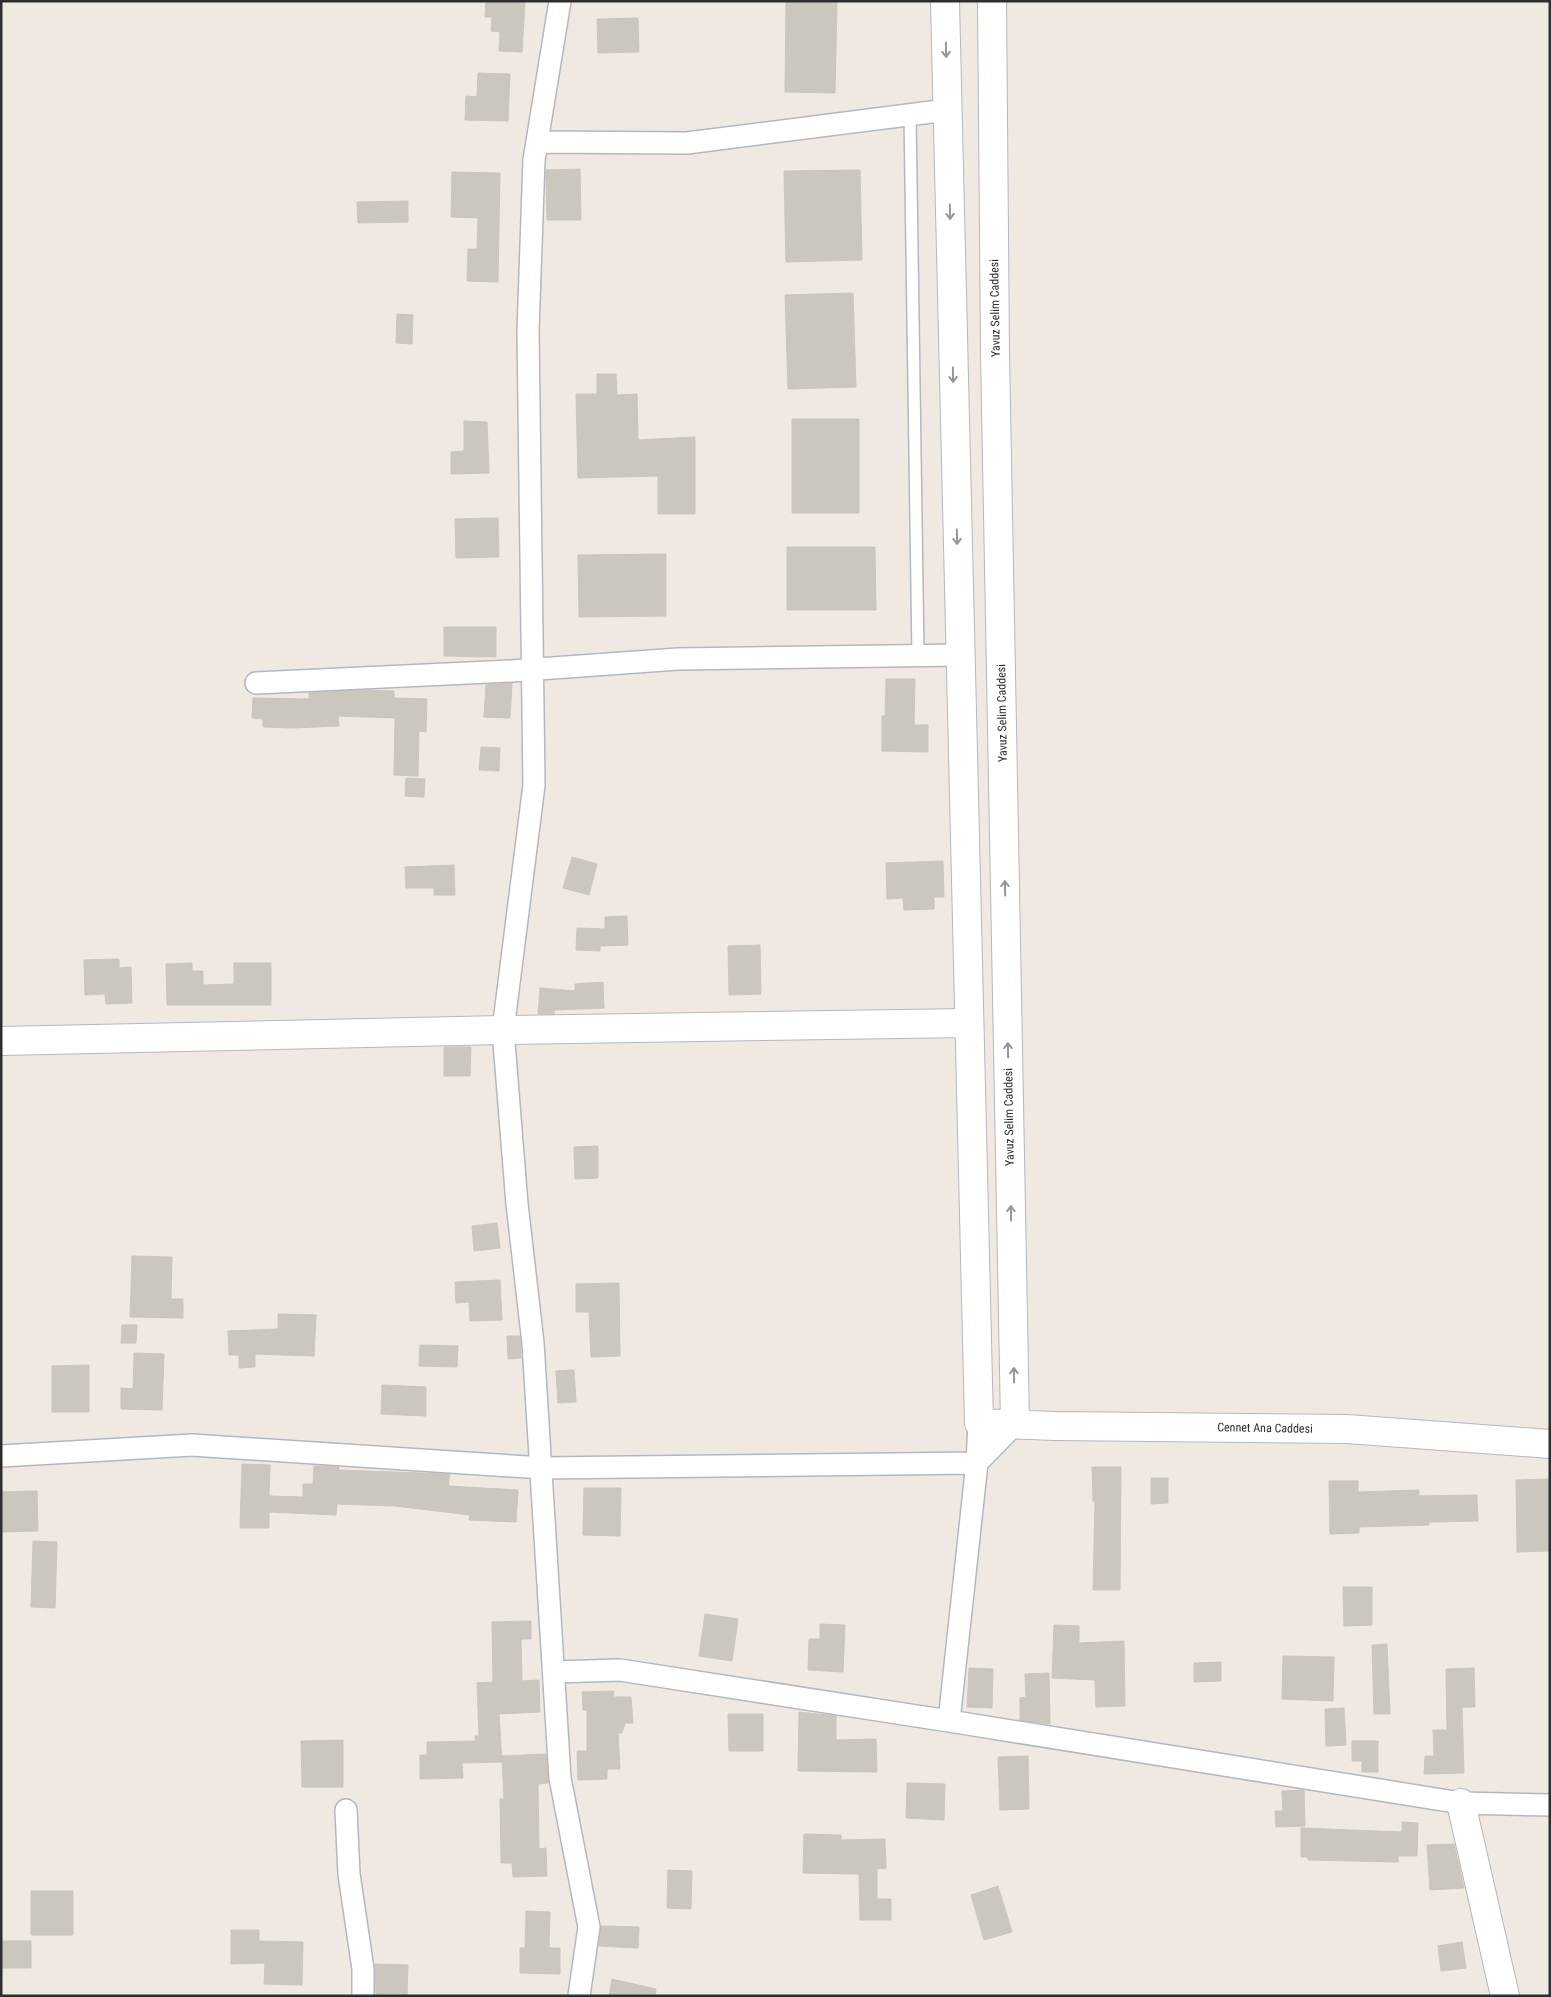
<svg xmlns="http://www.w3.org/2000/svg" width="1551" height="1997" font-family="'Roboto Condensed',sans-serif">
<rect width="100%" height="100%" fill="#efe9e1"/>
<path fill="#cbc7bf" stroke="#cbc5ba" d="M486,1h39l-3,51 -23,-1 1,-19 -9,-1 1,-14h-7z
M786,1h51l-2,92 -50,-1z
M638,18l1,34 -41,1 -1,-34z
M478,73l32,1 -2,47 -43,-1 1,-24 11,1z
M580,169l1,51h-34l-1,-50z
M860,170l2,90 -76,2 -2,-91z
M452,172l48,1 -2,109 -31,-1 1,-32h9l1,-31 -27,-1z
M408,201v21l-50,1 -1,-21z
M853,293l3,94 -68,2 -3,-94z
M397,314l16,1 -1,29 -16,-1z
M597,374h19l1,21 20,-1 1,46 57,-3v77h-37v-38l-80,2 -2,-84h21z
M792,419h67v94h-67z
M464,421l23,1 2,51 -38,1v-22l13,-1z
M498,518l1,39 -43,1 -1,-39z
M787,547h88l1,63h-89z
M666,554v62l-87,1 -1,-62z
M444,627h52v30l-52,-1z
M886,679h29l-1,46h14v27l-46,-1v-35h3z
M512,683l-2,35 -26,-1 2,-32z
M363,690l31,1v7l33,1 -1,33 -7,-1 -1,45 -24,-1 1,-57 -57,-2 1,10 -47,2 -29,-1v-8l-11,-1 1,-20 56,1v-6z
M481,747l19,1 -1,23 -20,-1z
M406,778l19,1 -1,18 -19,-1z
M572,857l25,7 -8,31 -26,-7z
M943,861l1,36h-10v12l-30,1 -1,-12 -16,1 -1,-36z
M454,865l1,30h-21v-7h-28l-1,-21z
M627,916l1,29 -28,1v5l-24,-1 1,-22 28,1v-12z
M760,945l1,49 -32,1 -1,-49z
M119,959v9l12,-1 1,36 -26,1 -1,-10 -20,1 -1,-35z
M192,963v8h11v14l31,-1v-21h37v42h-104l-1,-41z
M603,982l1,26 -50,2v4h-16l2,-26 35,3v-7z
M444,1047h27l-1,29h-26z
M598,1146v32l-23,1 -1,-32z
M497,1223l3,25 -26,3 -2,-25z
M132,1256l40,1 -1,42h12v19l-53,-1z
M500,1280l2,40 -32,1 -1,-19 -13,1 -1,-21z
M619,1283l1,73 -29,1 -2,-45h-13v-28z
M278,1314l38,1 -2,41 -59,-2v13l-16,1v-13h-10l-1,-24 50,-2z
M122,1325h15l-1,18h-15z
M507,1336h13l1,22 -13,1z
M420,1345l38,1 -1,21 -38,-1z
M134,1353l30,1 -2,56 -41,-1v-21l12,1z
M89,1365v47h-37v-46z
M574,1370l2,32 -18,1 -2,-32z
M382,1385l44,2v29l-45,-2z
M242,1464l28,1 -1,31 34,1v-13h10l1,-18 25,1 -1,3 112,4 -2,12 70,4 -2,32 -47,-2 1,-5 -75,-9 -58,-2 -1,11 -67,-3v16h-29z
M1092,1467h29l-1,123h-27l2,-89h-2z
M1151,1478h17v25l-17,1z
M1550,1479v72l-33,1 -1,-72z
M1329,1481h29v11l61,-2v6l58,-1 1,26 -49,1v3l-70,2v6l-29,1z
M584,1488h37l-1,48 -37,-1z
M37,1491l1,40 -37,1v-40z
M33,1541l24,1 -2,66 -24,-1z
M1343,1587h29v38l-28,1z
M705,1614l33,5 -6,42 -33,-5z
M531,1621v18h-10l1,42 17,-1 1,32 -41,2 3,48 -40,1 1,15 -43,1v-24h7v-13l48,-1v-5h4l-2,-53 16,-1 -1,-60z
M820,1624l25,1 -2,47 -35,-2 1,-31h11z
M1054,1625l25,1v17l45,-2 1,65 -29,1 -1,-27 -43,-2z
M1387,1644l3,70h-16l-2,-69z
M1283,1656l51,1 -1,44 -51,-2z
M1221,1662v19l-27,1v-19z
M969,1668l24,1 -1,39 -25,-1z
M1474,1668l1,39h-13l2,66 -40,1 1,-18h9l-1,-26h14l-1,-61z
M1049,1673l1,51 -30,-4v-22l6,-1 -1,-23z
M614,1691l-1,6h18l2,26h-8l-3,10h-4l2,36h-13v10l-29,1 -1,-29h10v-41h-4l-1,-18z
M1344,1708l2,37 -20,1 -1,-37z
M799,1712l37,4v24l40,-1 1,33 -79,-1z
M728,1714h35v37h-34z
M343,1740v47h-41l-1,-46z
M1352,1741h26v31h-16v-11h-10z
M546,1754l2,29 -10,1 1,65 7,-1 1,28 -34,1 -1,-14h-11l-1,-64h4l-2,-43z
M1028,1756l1,53 -29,1 -2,-53z
M907,1783l38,1 -1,36 -38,-2z
M1304,1790l1,36 -29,1 -1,-16h8l-1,-20z
M1402,1822l16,1 -1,33h-19v6l-90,-2v-3h-7v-29l101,4z
M804,1834l37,1v5l44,-1 1,29 -9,1v30h14v21h-31l-1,-46 -56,-1z
M1454,1844l10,44 -34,2 -3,-45z
M668,1870l24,1 -1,38 -24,-1z
M998,1886l14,46 -28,8 -13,-45z
M31,1891h42v44h-42z
M526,1911l24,1 -1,36h11v26l-40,-1v-25h5z
M601,1926l38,1 -1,21 -39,-2z
M231,1930h28v11l44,1 -1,43 -38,-1 1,-21 -34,1z
M2,1941h29v27h-29z
M1462,1942l4,26 -25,3 -3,-25z
M375,1964l33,1 -1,31h-31z
M612,1979l44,10 -1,7h-46z"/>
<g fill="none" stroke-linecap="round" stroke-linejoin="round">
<defs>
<path id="service" d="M910,114l8,542"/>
<path id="minor" d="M560,1l-26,159 -6,171 6,454 -31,245 14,174 16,139 27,435 29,149 -10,69
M538,142l149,1 260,-33
M256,683l255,-12 167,-12 282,-4
M1,1456l191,-11 350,23 435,-5 38,-39
M554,1672l66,-2 329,51 512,82 89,2
M949,1721l28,-258 2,-40
M346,1810l3,64 14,95v27"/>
<path id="tertiary" d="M945,1l34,1422 76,3 292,3 203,15
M992,1l3,352 20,1071
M1,1041l502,-11 466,-7
M1461,1803l44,193"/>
</defs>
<use href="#service" stroke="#b4b7c1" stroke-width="14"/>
<use href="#minor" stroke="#b4b7c1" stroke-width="24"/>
<use href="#tertiary" stroke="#b4b7c1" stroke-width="30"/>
<use href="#service" stroke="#fff" stroke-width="11"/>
<use href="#minor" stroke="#fff" stroke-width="21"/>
<use href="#tertiary" stroke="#fff" stroke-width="28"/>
</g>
<defs><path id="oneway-shaft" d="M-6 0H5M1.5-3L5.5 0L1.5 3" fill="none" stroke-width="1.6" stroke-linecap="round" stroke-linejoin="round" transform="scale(1.25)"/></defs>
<g stroke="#969696">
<use href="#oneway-shaft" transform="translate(946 50) rotate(89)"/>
<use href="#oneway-shaft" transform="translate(950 212) rotate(89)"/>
<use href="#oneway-shaft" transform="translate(953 375) rotate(89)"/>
<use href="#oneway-shaft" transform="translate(957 537) rotate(89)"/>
<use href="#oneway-shaft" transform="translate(1005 888) rotate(-91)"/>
<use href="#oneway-shaft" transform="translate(1008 1050) rotate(-91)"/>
<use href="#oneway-shaft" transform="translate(1011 1213) rotate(-91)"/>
<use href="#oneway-shaft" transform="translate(1014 1375) rotate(-91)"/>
</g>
<g text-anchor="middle" stroke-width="4" stroke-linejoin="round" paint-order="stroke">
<g font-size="12" fill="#2e2e2e" stroke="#fff">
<text transform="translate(995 308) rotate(-91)" y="4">Yavuz Selim Caddesi</text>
<text transform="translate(1002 713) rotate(-91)" y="4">Yavuz Selim Caddesi</text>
<text transform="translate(1009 1117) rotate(-91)" y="4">Yavuz Selim Caddesi</text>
<text transform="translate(1265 1428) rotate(1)" y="4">Cennet Ana Caddesi</text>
</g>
</g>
<rect width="1551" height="1997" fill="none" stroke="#2e2e2e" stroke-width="5"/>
</svg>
